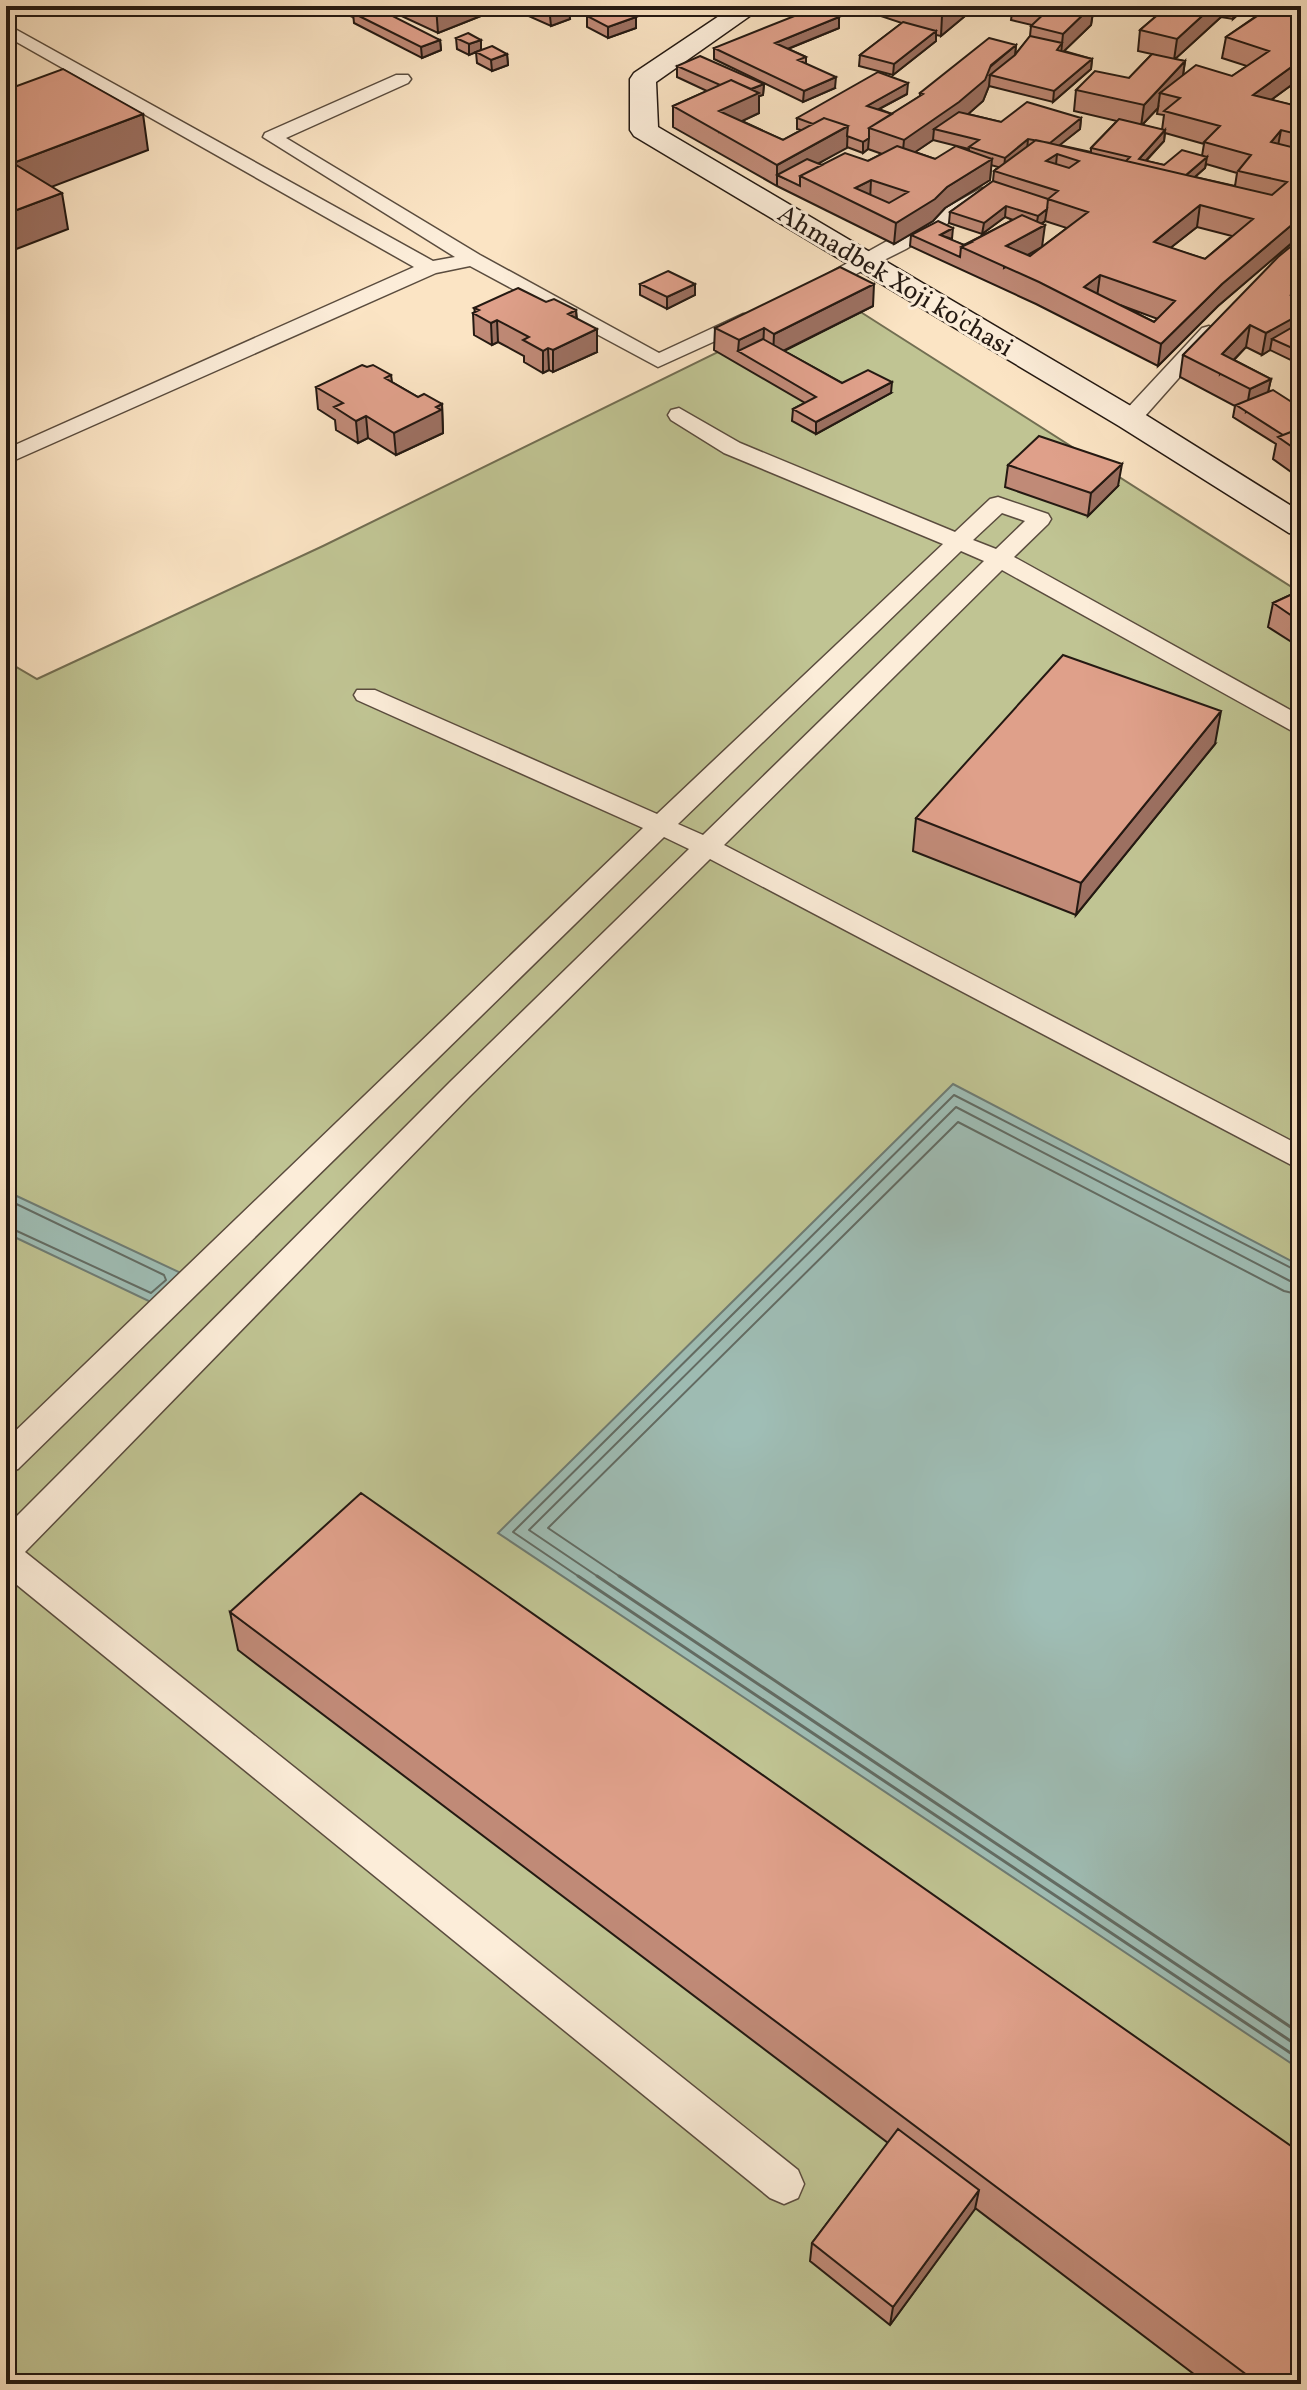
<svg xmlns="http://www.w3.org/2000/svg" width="1307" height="2390" font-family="Vollkorn,serif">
<rect width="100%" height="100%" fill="#fbe4c4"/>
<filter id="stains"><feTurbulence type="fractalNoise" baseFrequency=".0025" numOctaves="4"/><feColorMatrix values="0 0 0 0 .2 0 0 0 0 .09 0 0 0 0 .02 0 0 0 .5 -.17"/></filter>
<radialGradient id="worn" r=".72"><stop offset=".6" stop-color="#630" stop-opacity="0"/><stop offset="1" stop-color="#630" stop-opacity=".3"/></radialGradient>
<path fill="#c0c493" stroke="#726e52" stroke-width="2" d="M834,295l467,298v1791h-1295v-1723l31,18 286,-133z"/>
<path fill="#9fbeb6" stroke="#6e7c74" stroke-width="2" d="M953,1084l348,182v804l-803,-537z
M6,1191l177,83 -28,30 -149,-71z"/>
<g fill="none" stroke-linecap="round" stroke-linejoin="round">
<path stroke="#626c64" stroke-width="2" d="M6,1199l158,76 2,5 -15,13 -145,-67
M581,1578l-68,-46 441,-437 347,178
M600,1578l-71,-48 427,-423 334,174 11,2
M622,1578l-74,-50 410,-406 326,169 17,4"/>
<path stroke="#626c64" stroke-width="3" d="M578,1576l723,484
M597,1576l704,472
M619,1576l682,458"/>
<defs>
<path id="lane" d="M334,6h21l7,6 -9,5z
M6,24l427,237 22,-4 -192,-120 2,-4 131,-58h12l3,4 -3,4 -122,55 194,117 179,98 84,-39h14l3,4 -3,4 -99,45 -188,-101 -34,7 -430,191v-15l408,-182 -408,-231z
M982,188l7,2 3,4 -3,4 -83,51 -88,44h-14l-3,-4z
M1209,326l10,6 -3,4 -78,88h-16l-3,-5 3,-5 80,-86z
M679,408l61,35 215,89 35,-33 8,-2 50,17 3,5 -3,5 -34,33 287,159v18l-9,-3 -290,-161 -278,275 577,301v24l-591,-311 -240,237 -445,456 773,618 6,14 -6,14 -14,6 -14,-6 -764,-622v-49l444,-445 239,-233 -25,-12 -646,632 -12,4v-33l637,-612 -286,-128 -3,-5 3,-5h18l282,124 286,-270 -219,-91 -53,-33 -3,-5 3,-5zM1002,513l23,8 -29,28 -23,-9zM961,551l23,10 -281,274 -25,-11z"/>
<path id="secondary" d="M734,6h30l-108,76 2,45 483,285 160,100v24l-12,-3 -170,-107 -485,-290 -4,-6v-51l4,-6z"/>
</defs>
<use href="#lane" stroke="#5a4c3e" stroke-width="3"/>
<use href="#secondary" stroke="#241912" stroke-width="3"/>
<use href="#lane" fill="#fcedd9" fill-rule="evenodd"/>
<use href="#secondary" fill="#fcedd9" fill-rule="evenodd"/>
</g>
<path fill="#c08a77" stroke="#241912" stroke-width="2" fill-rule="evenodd" d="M380,6h126l-68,27z
M506,6h59l5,13 -19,7z
M623,6h32l-17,7z
M851,6h126l-36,30 -5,-1v6l-43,34 -34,-9 1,-11 42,-32z
M1013,6h81l-3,19 -27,26 28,8 -1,10 -38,33 -64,-16 -6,15 -15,13 33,8 80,-4 -1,11 -21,16 32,7v-4l26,-27 -43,-10 2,-21 53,-12 23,-24 -14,-3 2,-21 28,-24h133l-3,8 3,64 -30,22 30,7v128l-83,71 -60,60 -122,-62 -126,-58 1,-11 40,5 13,5 49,-25 -8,-3 -23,17 -33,-11 1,-11 43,-31 1,-10 4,-4 -7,-2 -1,15 -45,28 -12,13 -39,23 -117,-58 -104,-59v-21l34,-15 -30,-14v-11l87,18 -1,11 -4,1v17l-17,8 41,19 18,-10 -4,-1v-11l110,-24 -28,15 13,5 28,-18v-3l96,-48 -1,10 15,-19 1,-10 1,-1 -21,-5zM1245,8l17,4 -36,25 -4,21 25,8 -15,10 -49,-1 2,-14 -10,-2 46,-42 12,2zM1158,108l-1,6 7,1 -2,15 -20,-5zM1165,133l39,11 -2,12 -38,9 -18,-4 18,-20zM933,140l36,9v1l-34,9 -20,-7zM847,147l16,6 5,-4 14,5 -14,7 -46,4 -4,-1zM1206,164l31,9 -2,13 -40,-9 10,-9zM1045,221l22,7 -37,28 -3,-1 15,-31zM1197,227l35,9 -27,23 -35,-11zM1120,305l38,14 -4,3z
M353,13l87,27 1,10 -19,8 -68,-35z
M587,16l49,1v11l-28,10 -21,-11z
M839,28l-51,21 18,8v7l29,24 -32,14 -89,-43v-11z
M456,38l25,2v10l-12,5 -12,-6z
M476,52l31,2 1,11 -16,6 -15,-8z
M1301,238v127l-31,-15 -8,5 -16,-8 -12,13 37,19 -3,13 33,16v71l-28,-20 3,-15 -43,-27 2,-11 -55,-29 3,-22z
M640,284h55v11l-28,14 -27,-14z
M546,302l30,8 1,9 20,33 -44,20 -4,-2 -6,3 -19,-11v-6l-26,-14 -6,3 -18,-10 -1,-22 2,-1 -1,-4z
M873,306l-89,45 58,32 49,10 -75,41 -24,-13 1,-12 12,-6 -91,-53 1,-22z
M391,375l1,7 26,15 24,7 1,29 -47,22 -28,-17 -10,5 -22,-13 -1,-10 -17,-11 -2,-22z
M1008,465l110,21 -30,30 -83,-29z
M1301,590v58l-33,-21 5,-24z
M1215,744l-139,171 -163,-64 3,-33z
M230,1612l1071,772h-94l-232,-176 -85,117 -80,-64 2,-18 76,-100 -650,-493z"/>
<path fill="#9c7061" stroke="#241912" stroke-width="2" d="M436,6h70l-68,27z
M638,6h17l-17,7z
M954,6h23l-36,30 1,-20z
M1092,6h2l-3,19 -30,29 2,-20z
M1213,6h9l-1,11 -47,43 3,-21z
M1235,6h10v2l-12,11z
M1294,6h7v5l-9,8z
M569,8l1,11 -19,7 -1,-10z
M636,17v11l-28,10v-11z
M839,17v11l-64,26v-11z
M936,31v10l-43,34 1,-11z
M440,40l1,10 -19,8 -1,-11z
M481,40v10l-12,5v-11z
M1016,45l-2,21 -24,9 -1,11 -6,15 -25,22 -24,6 -1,11 -31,21 2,-21z
M507,54l1,11 -16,6 -1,-11z
M1092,59l-1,10 -38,33 1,-11z
M1301,60v18l-52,38 4,-21z
M1185,61l-3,21 -22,11 -2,15 -17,18 3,-21z
M836,77l-1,11 -32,14 1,-11z
M908,83l-1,11 -41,22 1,-10z
M764,84l-1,11 -4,1v17l-40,19v-21l21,-17z
M143,114l5,36 -128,49 -7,-36z
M1081,118l-1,11 -34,27 1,-11z
M848,126l-1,22 -59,32 -11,-5v11v-21z
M1165,130l-1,11 -27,29 2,-11z
M1281,130l-4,21 -6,-9z
M869,138l-1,11 -5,4v-11z
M1028,139l-1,12 -23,18 1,-11z
M1057,154l-2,21 -9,-14z
M1207,157l-2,11 -31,27 2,-11z
M992,159l-2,21 -45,28 -12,13 -39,23 2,-21 51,-36z
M871,180l-1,21 -15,-13z
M62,193l6,36 -62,24v-39z
M1200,205l-3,22 -47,37 4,-22z
M1006,206l-1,11 -23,17 2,-11z
M1047,209l-2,12 -9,6 2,-11z
M1301,217v18l-83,71 -60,60 3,-22 61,-60z
M1045,225l-3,22 -38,21 2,-22z
M953,228l-1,11 -12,-4z
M1100,275l-3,22 -13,-10z
M695,284v11l-28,14v-12z
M874,284l-1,22 -100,50 1,-22z
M1301,287v18l-10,-10z
M576,310l1,22 -9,-18z
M1300,313l-4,22 -24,4 -2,11 -8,5 4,-22z
M497,320l1,22 -6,3 -1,-22z
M1250,325l-4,22 -26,27 2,-20z
M764,328l-1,22 -25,1 1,-11z
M597,329v23l-44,20v-22z
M548,348l1,22 -6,3v-22z
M1271,379l-5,22 -20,11 4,-23z
M892,382l-1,11 -75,41v-12z
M442,404l1,29 -47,22 -2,-22z
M366,416l2,22 -10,5 -2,-22z
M1122,464l-4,22 -30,30 3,-23z
M1221,711l-6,33 -139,171 5,-32z
M979,2190l-4,19 -85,116 3,-18z"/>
<path fill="#dfa08a" stroke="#241912" stroke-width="2" fill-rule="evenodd" d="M371,6h2l67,34 -19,7 -68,-34z
M529,6h36l4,2 -19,8z
M614,6l22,11 -28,10 -21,-11z
M913,6h41l-12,10z
M1040,6h52l-29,28 -32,-8 19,-18z
M1168,6h45l-36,33 -37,-9z
M1272,6l29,8v46l-48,35 48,12v28l-20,-5 -10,12 20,5 10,-12v82l-79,67 -61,60 -122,-62 -78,-35 61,-32 23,10 -39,21 24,10 58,-44 -40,-13 10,-8 -64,-20 42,-31 236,55 15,-13 -49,-11 13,-16 -47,-13 16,-16 -56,-15 16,-13 -20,-5 36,-28 36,11 37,-25 -43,-14zM1057,154l22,7 -10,7 -23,-7zM1200,205l53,14 -48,40 -51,-17zM1100,275l75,26 -21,21 -70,-35z
M817,7l22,10 -64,26 31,14 -8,3 38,17 -32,14 -90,-43z
M903,22l33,9 -42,33 -34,-9z
M468,33l13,7 -12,4 -13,-6z
M1030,36l32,7 -5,7 35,9 -38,32 -64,-16 25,-20z
M989,38l27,7 -25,20 -6,15 -26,22 -55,38 -35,-12 54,-34 -3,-1z
M492,46l15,8 -16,6 -15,-8z
M1152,54l33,7 -41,44 -68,-15 19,-19 34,7z
M700,56l64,28 -13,5 -20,-9 -11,5 -43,-19z
M63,69l80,45 -130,49 49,30 -56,21v-124z
M878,72l30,11 -41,23 25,8 -23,14v10l-6,4 -16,-6 1,-10 -24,-8 -11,6 -16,-6z
M731,80l28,13 -40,18 64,29 41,-22 24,8 -71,39 -104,-59z
M1027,102l54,16 -31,25 -22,-4 -23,19 -36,-11 10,-7 -45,-11 25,-17 42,10z
M1119,119l46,11 -26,29 25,6 18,-15 25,7 -21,18 -60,-14 4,-4 -39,-9z
M897,146l38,13 21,-13 36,13 -45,28 -12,12 -39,24 -96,-47 45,-23 23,8zM871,180l37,12 -19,11 -34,-15z
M807,159l15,6 -22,11v10l-23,-11z
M993,181l55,18 -1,10 -9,7 -32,-10 -22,17 -34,-11z
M938,221l15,7 -13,7 24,10 10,-4 -13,6 -1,10 -49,-22z
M1301,238v49l-10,8 10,5v14l-35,19 -16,-8 -28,29 49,25 -21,10 -67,-34 95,-98z
M840,267l34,17 -100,50 -10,-6 -25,12 -24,-12z
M668,271l27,13 -28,13 -27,-13z
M518,288l28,14 8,-3 22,11 -8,4 29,15 -44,21 -5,-2 -5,3 -20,-11 6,-3 -32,-17 -6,3 -18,-10 6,-3 -5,-2z
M1298,324l3,1v27l-29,-13z
M763,339l79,44 26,-13 24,12 -76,40 -23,-13 23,-12 -78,-46z
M362,365l5,2 6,-2 18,10 -6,3 33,19 6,-3 18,10 -6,3 5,3 -47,23 -28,-17 -10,5 -22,-14 9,-4 -27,-16z
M1273,390l28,18v20l-18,7 -47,-30z
M1301,428v25l-23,-16z
M1039,436l83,28 -31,29 -83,-28z
M1301,590v32l-28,-19z
M1063,655l158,56 -140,172 -165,-65z
M361,1493l940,660v231h-42l-1029,-772z
M898,2129l81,61 -86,117 -81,-64z"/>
<g text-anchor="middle" stroke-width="6" stroke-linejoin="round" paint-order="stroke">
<g font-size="26" fill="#241912" stroke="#fcedd9">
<text transform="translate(896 280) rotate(31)" y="9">Ahmadbek Xoji ko'chasi</text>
</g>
</g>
<rect width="1307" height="2390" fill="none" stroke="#fbe4c4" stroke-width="32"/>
<rect x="8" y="8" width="1291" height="2374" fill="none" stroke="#241912" stroke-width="4"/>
<rect x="16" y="16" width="1275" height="2358" fill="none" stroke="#241912" stroke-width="2"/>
<rect width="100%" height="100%" filter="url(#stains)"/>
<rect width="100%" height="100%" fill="url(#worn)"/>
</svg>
